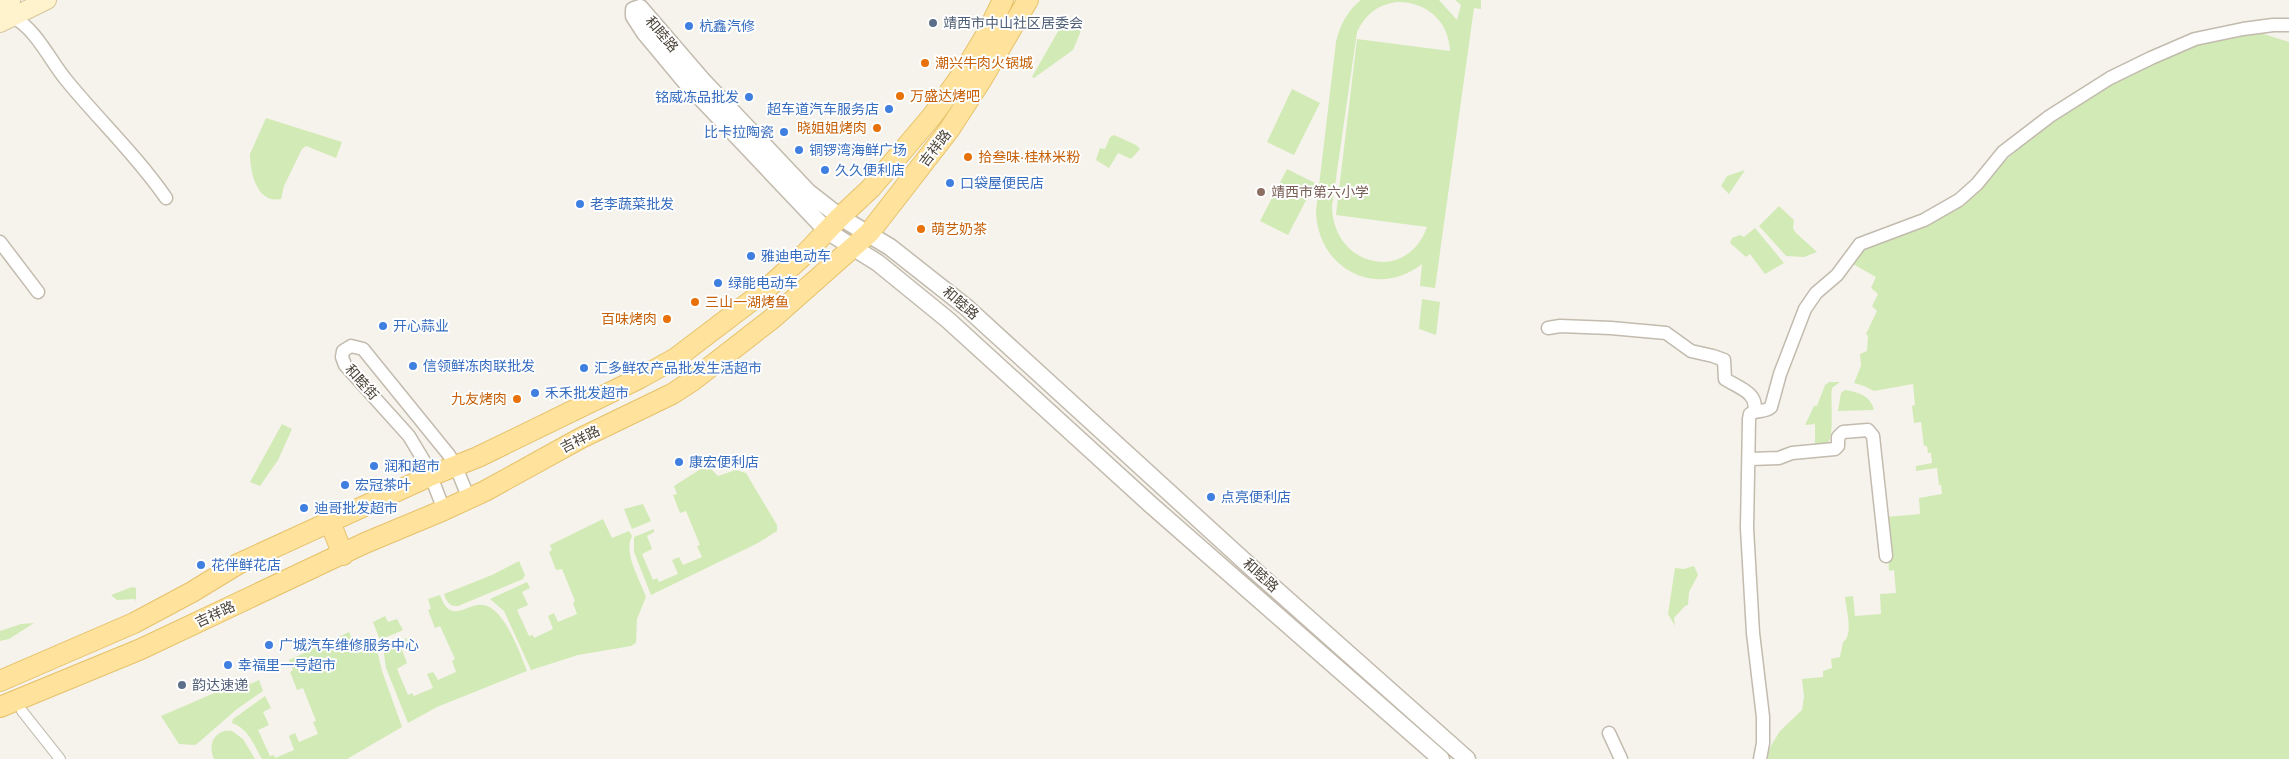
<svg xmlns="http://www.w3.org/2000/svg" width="2289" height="759" font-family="Jost,'Noto Sans SC',sans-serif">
<rect width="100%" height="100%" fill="#f6f3ec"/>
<path fill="#d2eab5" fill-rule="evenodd" d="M1361,0h78l18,20 4,-15 -6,-5h26v9l-7,-1 -39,280 -15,-2 2,-22c-46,36 -105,4 -106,-53l20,-169c4,-17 11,-31 25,-42zM1396,2c29,-1 53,18 54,49l-93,-12 -21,176 91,12c-20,57 -94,40 -95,-21l25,-174c8,-17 20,-27 39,-30z
M1065,19l18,7 -10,24 -39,28 -2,-1z
M2261,33l28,9v717h-526l17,-28 22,-21 2,-13 -2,-18 21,-2v-6l9,-3 -1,-9 9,-2 3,-15c11,-7 3,-33 2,-45l8,-1 2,20 26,-2 -1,-20 16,-1 -2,-23 -5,1 -3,-54 34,-3 -1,-16 23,-4 -1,-9h-2l-2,-17 -21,3v-5l16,-3 -1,-10h-3l-1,-7h-3l-3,-24 -7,1 -2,-17 3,-1 -2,-21 -39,7 -10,-5 -10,-3 7,-17 -1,-12 7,-3 1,-15 -2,-2 11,-23 -5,-5 6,-12 -7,-6 5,-11 -25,-14 13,-15 57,-21 37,-18 15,-13 30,-33 40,-36 64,-41 68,-36 60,-15z
M1292,89l28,14 -26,52 -27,-13z
M266,118l76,24 -6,16 -30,-12 -4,3 -18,37 -3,13c-24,5 -31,-26 -31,-45z
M1114,135l22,10 4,4 -9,10 -13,-6 -9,15 -13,-8 4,-12 5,1 5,-12z
M1287,169l28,14 -27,52 -28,-14z
M1745,170l-16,24 -8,-8 6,-10z
M1779,206l15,14 -1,8 2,4 22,20 -13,5 -18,-1 -27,-30z
M1755,228l29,35 -19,11 -15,-20 -4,3 -16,-14 2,-5 8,-3 4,2z
M1422,299l18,3 -4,33 -17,-6z
M1829,382h11l-8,6c-2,12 3,49 -5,56 -3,3 -8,3 -12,4v-24l-10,1 9,-19h3l8,-21z
M1845,390c13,2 26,6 29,20l-36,1 3,-18z
M282,424l10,5 -14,31 -18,26 -10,-4z
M707,465l11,11 18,-6 10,3 31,52v6l-19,12 -107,52 -17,-43v-15l20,-8v3l-7,4 5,13 -10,5 11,26 4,-2 2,4 19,-8 -6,-14 7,-3 4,8 19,-8 -5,-11 3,-1 -14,-34 -6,2 -7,-18 4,-1 -3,-8z
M643,504l8,17 -19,8 -8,-20z
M603,519l9,19 17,-7 3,5c-9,17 8,44 14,61l-9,22 -1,24 -5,3 -53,9 -47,15 -27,-59 -14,-12 37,-17 3,6 -8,4 6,13 -11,5 12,26 4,-1 1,3 19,-9 -5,-13 6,-3 4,9 19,-8 -4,-11 2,-2 -13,-32 -6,1 -7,-18 3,-2 -2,-5z
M519,561l6,14 -2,4 -65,27c-8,1 -12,-5 -14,-12l48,-19z
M1694,566l4,9 -9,17 -1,13 -3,1 -11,12 1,8 -7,-12 7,-46 9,1z
M132,587l4,1v14l-1,-3 -18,1 -6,-5z
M440,595c13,36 31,-1 51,13 17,11 29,45 36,63l-90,36 -29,16 -22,-55 -3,-21 23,-9 4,8 -8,4 5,13 -10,6 11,26 4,-2 2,3 19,-8 -6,-14 6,-2 5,8 18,-8 -4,-11 3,-2 -15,-33 -5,2 -7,-18 3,-1 -3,-10z
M385,616l3,6 9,-3 6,11 -23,10 -7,-18z
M34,623l-25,16 -9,2v-10l21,-7z
M349,632l9,21 18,-7 6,25 20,56 -55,32h-85c-8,-14 -14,-31 -30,-36l1,-4 32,-23 6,12 -8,4 6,13 -11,5 12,26 4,-1 1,3 19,-8 -5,-14 6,-3 4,9 19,-8 -5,-12 3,-1 -13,-33 -6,2 -7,-18 3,-2 -4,-10z
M247,679l3,5 9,-4 4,11 -26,18 -39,34 -3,2 -16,-1 -18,-28z
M232,731l11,8 12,20h-41c-7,-15 1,-30 18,-28z"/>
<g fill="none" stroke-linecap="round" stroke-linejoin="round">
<defs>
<path id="pedestrian" d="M22,711l38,48"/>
<path id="minor" d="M13,17c24,13 37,44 54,64 32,39 70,75 99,117
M0,242l38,50
M1548,328l12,-2 51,2 55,5 25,18 22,5 11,4 1,19c12,8 34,14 29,32
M1750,459l29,-1 13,-5 43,-4 3,-3v-9l5,-5 25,-2 5,6 13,120
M444,510l-17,-44 -18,-30 -64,-71 -3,-8 1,-6 8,-5 12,3 86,106 7,12 13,32
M1609,733l12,26
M1760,759l3,-16v-26l-10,-84 -6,-105 2,-109 1,-5c7,-5 15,-1 21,-7l9,-33 25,-65 11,-16 21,-18 23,-31 64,-24 35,-20 18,-16 26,-32 47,-36 60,-38 41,-20 44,-19 48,-10 30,-4h16"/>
<path id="tertiary" d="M1441,759l-291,-255 -202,-184 -70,-57 -51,-32 -142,-150 -40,-48 -11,-17v-6l6,-2 62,72 106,112 32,25 50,30 76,60 287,262 214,190"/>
<path id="secondary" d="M0,5l11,-5
M0,23l47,-23"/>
<path id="primary" d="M330,522l13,33
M0,681l134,-58 58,-31 46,-28 192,-88 48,-19 162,-79 36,-20 87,-66 41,-37 36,-38 31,-29 62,-73 32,-45 21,-35 17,-35
M0,707l141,-58 224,-106 79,-33 41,-19 96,-53 91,-44 20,-13 81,-63 96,-85 80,-103 33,-51 46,-79"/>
</defs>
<use href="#pedestrian" stroke="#c2bbae" stroke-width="12"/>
<use href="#minor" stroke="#c2bbae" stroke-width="15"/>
<use href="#tertiary" stroke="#c2bbae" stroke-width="19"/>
<use href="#secondary" stroke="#d6c79b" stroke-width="20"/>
<use href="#primary" stroke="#e6c16a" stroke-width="22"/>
<use href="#pedestrian" stroke="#fff" stroke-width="10"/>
<use href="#minor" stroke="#fff" stroke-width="12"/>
<use href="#tertiary" stroke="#fff" stroke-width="16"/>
<use href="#secondary" stroke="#fff3cd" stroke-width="18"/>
<use href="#primary" stroke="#ffe39c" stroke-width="20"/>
</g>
<g fill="#5c6f8a" stroke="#fff" stroke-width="2">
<circle cx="933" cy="23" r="5"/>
<circle cx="182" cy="685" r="5"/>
</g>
<g fill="#3f7fe0" stroke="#fff" stroke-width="2">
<circle cx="689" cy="26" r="5"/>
<circle cx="749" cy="97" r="5"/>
<circle cx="889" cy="109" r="5"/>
<circle cx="784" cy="132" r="5"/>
<circle cx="799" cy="150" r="5"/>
<circle cx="825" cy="170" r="5"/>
<circle cx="950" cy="183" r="5"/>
<circle cx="580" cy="204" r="5"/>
<circle cx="751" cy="256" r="5"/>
<circle cx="718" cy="283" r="5"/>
<circle cx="383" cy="326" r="5"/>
<circle cx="413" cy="366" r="5"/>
<circle cx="584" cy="368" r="5"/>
<circle cx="535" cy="393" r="5"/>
<circle cx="679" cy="462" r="5"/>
<circle cx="374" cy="466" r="5"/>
<circle cx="345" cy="485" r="5"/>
<circle cx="1211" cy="497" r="5"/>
<circle cx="304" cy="508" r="5"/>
<circle cx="201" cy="565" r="5"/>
<circle cx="269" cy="645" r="5"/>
<circle cx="228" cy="665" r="5"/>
</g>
<g fill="#e8710a" stroke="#fff" stroke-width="2">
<circle cx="925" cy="63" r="5"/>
<circle cx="900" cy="96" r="5"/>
<circle cx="877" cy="128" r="5"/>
<circle cx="968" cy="157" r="5"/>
<circle cx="921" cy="229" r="5"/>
<circle cx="695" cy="302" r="5"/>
<circle cx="667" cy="319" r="5"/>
<circle cx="517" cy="399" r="5"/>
</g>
<circle fill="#8d6e63" stroke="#fff" stroke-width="2" cx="1261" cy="192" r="5"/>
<g text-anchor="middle" stroke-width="4" stroke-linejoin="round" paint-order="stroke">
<g font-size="14" fill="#4e5e75" stroke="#fff" text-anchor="start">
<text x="943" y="28">靖西市中山社区居委会</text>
<text x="192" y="690">韵达速递</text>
</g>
<g font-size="14" fill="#366cbe" stroke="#fff" text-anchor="start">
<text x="699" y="31">杭鑫汽修</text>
<text x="739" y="102" text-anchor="end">铭威冻品批发</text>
<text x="879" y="114" text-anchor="end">超车道汽车服务店</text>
<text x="774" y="137" text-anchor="end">比卡拉陶瓷</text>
<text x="809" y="155">铜锣湾海鲜广场</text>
<text x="835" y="175">久久便利店</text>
<text x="960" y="188">口袋屋便民店</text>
<text x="590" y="209">老李蔬菜批发</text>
<text x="761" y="261">雅迪电动车</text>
<text x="728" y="288">绿能电动车</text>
<text x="393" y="331">开心蒜业</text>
<text x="423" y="371">信领鲜冻肉联批发</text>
<text x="594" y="373">汇多鲜农产品批发生活超市</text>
<text x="545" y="398">禾禾批发超市</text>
<text x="689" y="467">康宏便利店</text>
<text x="384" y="471">润和超市</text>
<text x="355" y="490">宏冠茶叶</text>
<text x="1221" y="502">点亮便利店</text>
<text x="314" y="513">迪哥批发超市</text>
<text x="211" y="570">花伴鲜花店</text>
<text x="279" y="650">广城汽车维修服务中心</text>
<text x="238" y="670">幸福里一号超市</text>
</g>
<g font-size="14" fill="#4b4439" stroke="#fff">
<text transform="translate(662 34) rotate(50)" y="5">和睦路</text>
<text transform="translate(935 148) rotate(-53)" y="5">吉祥路</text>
<text transform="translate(961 303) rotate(41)" y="5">和睦路</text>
<text transform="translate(362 382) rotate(48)" y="5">和睦街</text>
<text transform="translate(580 439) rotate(-27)" y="5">吉祥路</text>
<text transform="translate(1261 575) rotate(42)" y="5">和睦路</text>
<text transform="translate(215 614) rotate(-25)" y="5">吉祥路</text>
</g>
<g font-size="14" fill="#c56008" stroke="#fff" text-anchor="start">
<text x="935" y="68">潮兴牛肉火锅城</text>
<text x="910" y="101">万盛达烤吧</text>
<text x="867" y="133" text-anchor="end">晓姐姐烤肉</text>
<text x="978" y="162">拾叁味·桂林米粉</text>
<text x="931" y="234">萌艺奶茶</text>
<text x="705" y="307">三山一湖烤鱼</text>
<text x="657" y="324" text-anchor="end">百味烤肉</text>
<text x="507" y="404" text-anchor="end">九友烤肉</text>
</g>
<g font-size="14" fill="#785e54" stroke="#fff" text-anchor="start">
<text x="1271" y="197">靖西市第六小学</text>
</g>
</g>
</svg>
